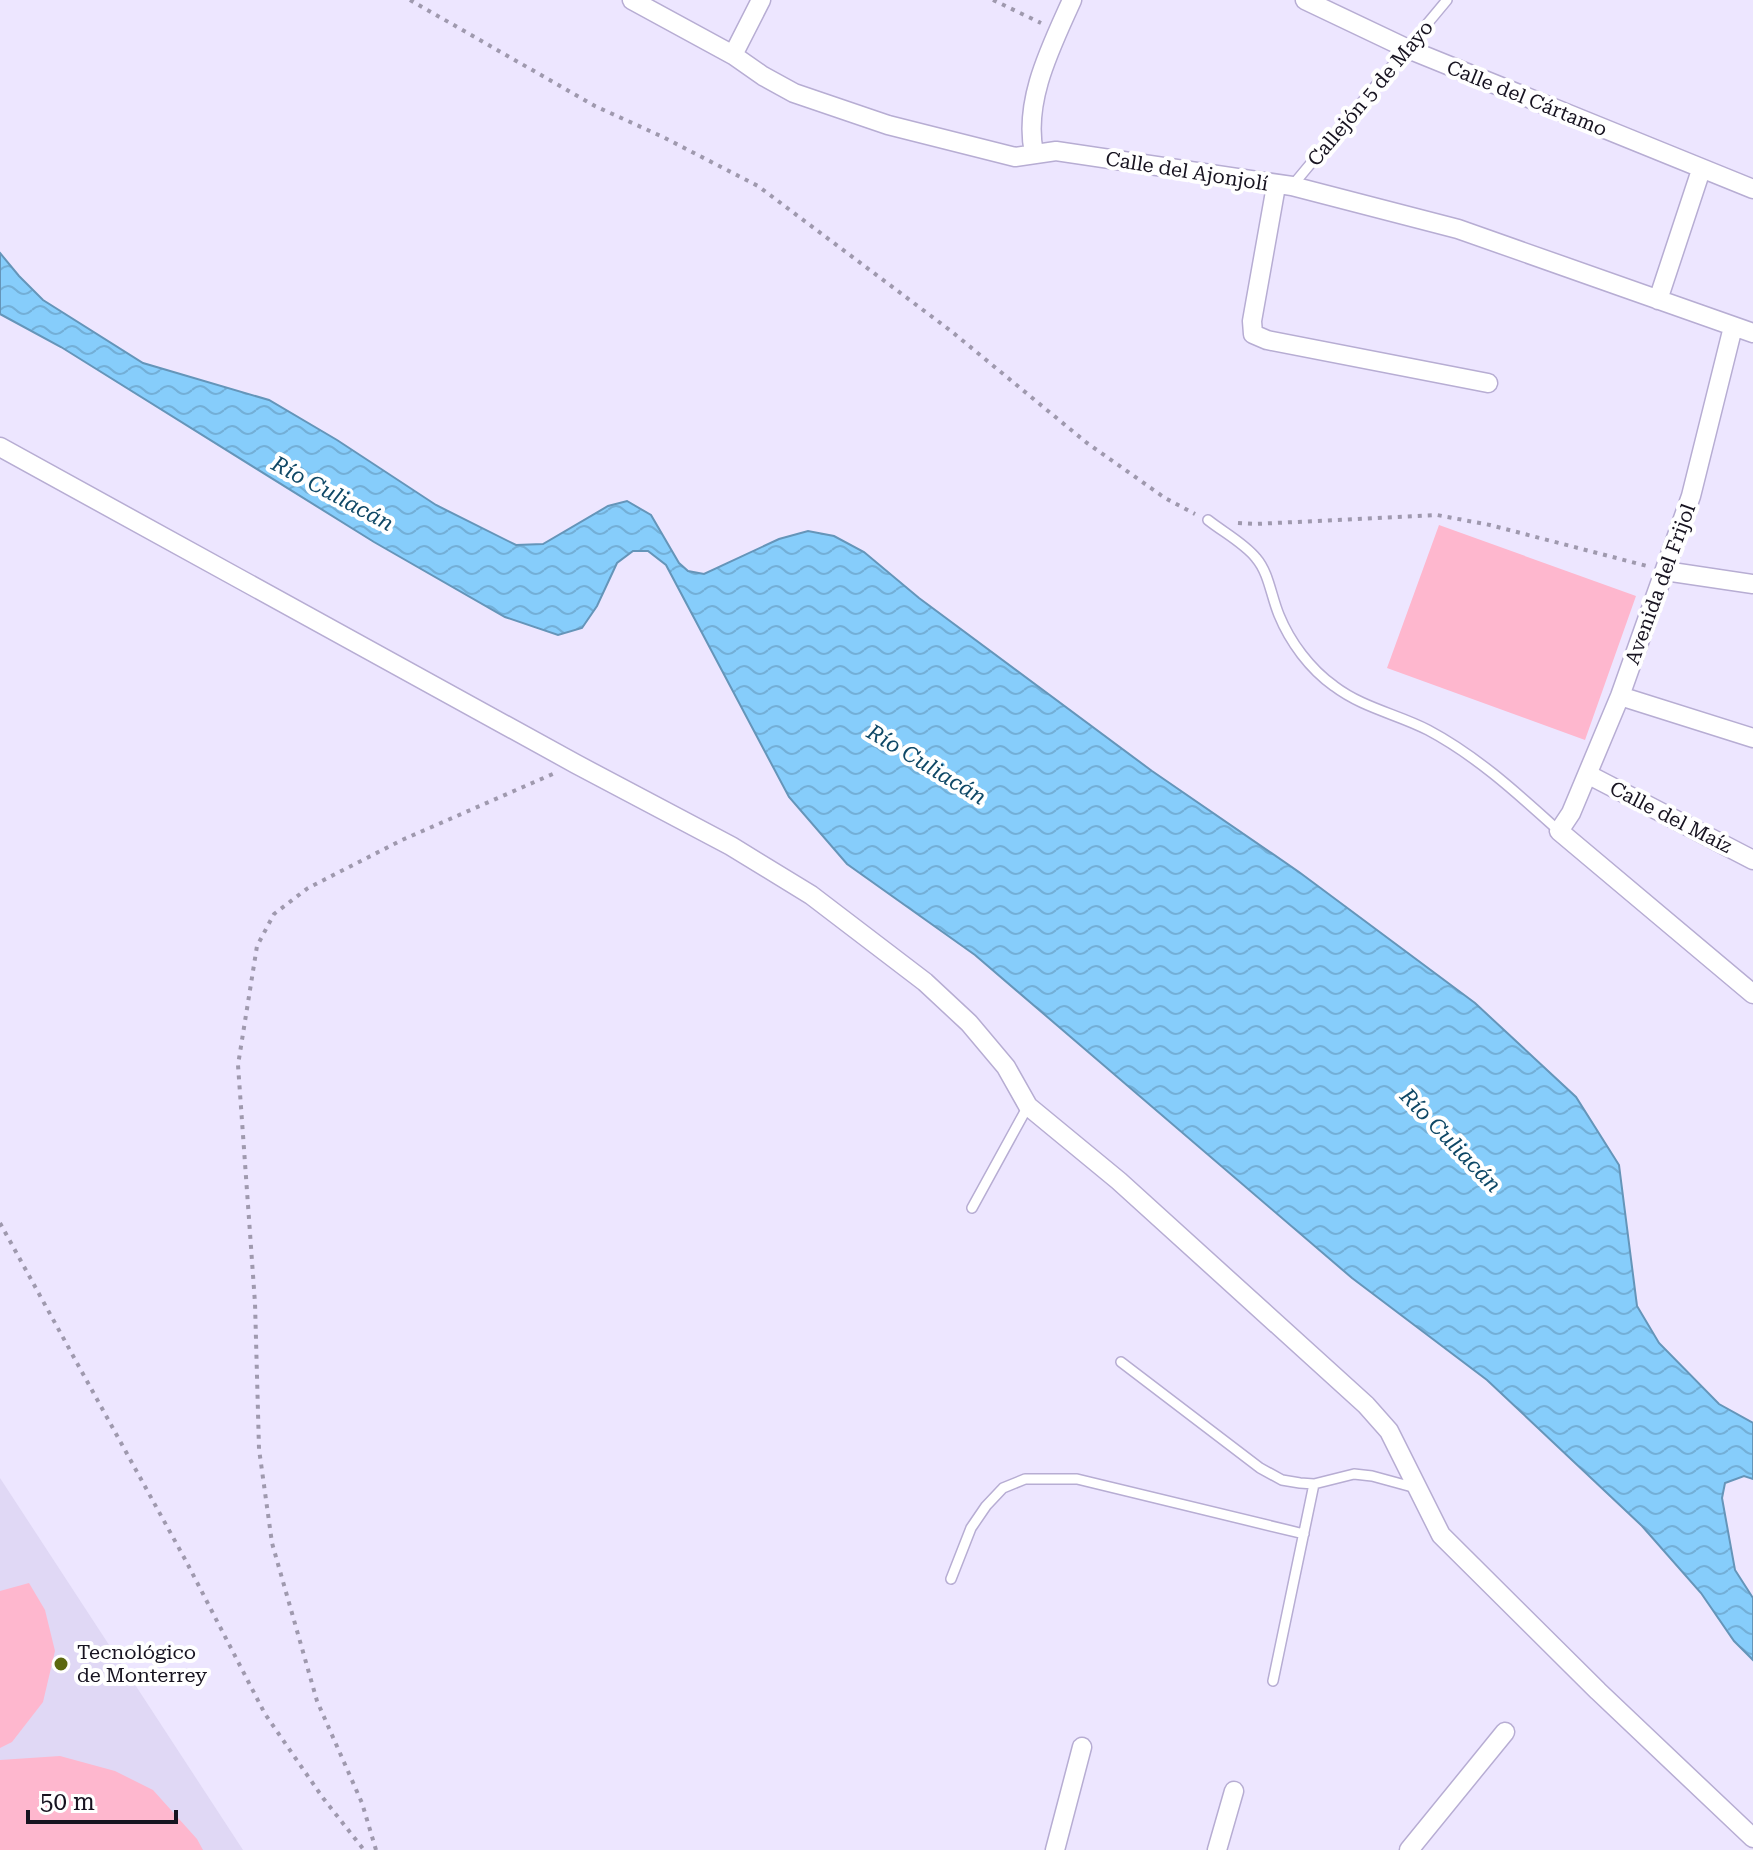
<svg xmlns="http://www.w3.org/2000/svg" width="1753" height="1850" font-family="'Roboto Serif',serif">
<defs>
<pattern id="water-waves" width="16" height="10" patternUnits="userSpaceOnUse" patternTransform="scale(2)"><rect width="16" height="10" fill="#86cdfb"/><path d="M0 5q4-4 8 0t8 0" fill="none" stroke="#73afd7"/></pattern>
</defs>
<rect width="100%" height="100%" fill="#ede6ff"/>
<path fill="#e0d8f5" d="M0,1478l243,372h-243z"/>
<path fill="#feb7ce" d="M1439,525l197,71 -51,144 -198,-72z
M29,1583l16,27 10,41 -12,51 -31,40 -12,6v-157z
M60,1756l55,15 38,19 44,49 6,11h-203v-90z"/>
<path fill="url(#water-waves)" stroke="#6595b9" stroke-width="2" d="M0,253l19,23 24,24 100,63 126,37 68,40 99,65 80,40 27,-1 65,-38 19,-5 24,14 28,48 9,8 16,3 75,-35 29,-8 26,5 30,16 55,46 233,173 147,101 176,131 101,94 43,68 18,141 22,37 60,61 34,19v56l-9,-3 -19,7 -3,15 13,72 18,28v62l-19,-19 -33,-48 -59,-67 -155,-146 -135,-102 -377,-323 -128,-91 -58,-67 -123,-232 -18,-14h-15l-16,12 -20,43 -15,22 -24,7 -53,-18 -131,-75 -313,-195 -61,-33z"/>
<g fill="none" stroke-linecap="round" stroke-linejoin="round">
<defs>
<path id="service" d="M1292,186l155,-186
M1208,520c15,12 36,23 48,38 13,15 15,38 23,57 11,27 31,54 55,71 29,22 63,28 94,44 49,26 90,64 131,101
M972,1208l56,-102
M1121,1362l139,106 22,12 18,3 14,1 40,-10 18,2 44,12
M951,1579l20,-51 15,-22 17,-18 22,-9h52l227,55
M1273,1681l41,-197"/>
<path id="minor" d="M632,0l101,55 30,21 31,17 94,32 127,32 41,-6 236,35 166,43 295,104
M1305,0l103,49 345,140
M733,55l28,-55
M1034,153c-11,-52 17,-106 38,-153
M1276,186l-24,135 1,13 14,6 221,43
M1658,300l43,-130
M1733,327l-42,169 -71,200 -49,117 -12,18 194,163
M0,447l576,317 155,82 80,49 114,87 44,41 37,44 22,39 91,75 247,224 23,26 52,104 157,156 155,147
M1665,571l88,13
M1620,696l133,42
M1589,775l164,85
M1055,1850l27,-103
M1217,1850l17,-59
M1409,1850l96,-118"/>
</defs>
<use href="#service" stroke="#b7add3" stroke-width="12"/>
<use href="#minor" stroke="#b7add3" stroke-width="21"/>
<path stroke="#9f99ae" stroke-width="4" stroke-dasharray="4 6" stroke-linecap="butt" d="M410,0l185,106 68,31 95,49 193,145 136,112 78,55 30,16
M993,0l48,23
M1238,523l17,1 182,-9 53,10 157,41
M0,1223l186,338 79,153 58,84 41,52
M376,1850l-14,-47 -45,-102 -45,-158 -13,-94 -4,-146 -17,-238 19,-119 17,-32 34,-26 94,-48 153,-67"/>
<use href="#service" stroke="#fff" stroke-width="9"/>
<use href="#minor" stroke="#fff" stroke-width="18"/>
</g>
<circle fill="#5c680f" stroke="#fff" stroke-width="3" cx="61" cy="1664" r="8"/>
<g text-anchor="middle" stroke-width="8" stroke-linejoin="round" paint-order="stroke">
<g font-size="20" fill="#171320" stroke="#fff">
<text transform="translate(1370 93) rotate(-50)" y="7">Callejón 5 de Mayo</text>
<text transform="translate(1527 98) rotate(22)" y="7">Calle del Cártamo</text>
<text transform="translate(1187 171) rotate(9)" y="7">Calle del Ajonjolí</text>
<text transform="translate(1660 584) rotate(-70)" y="7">Avenida del Frijol</text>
<text transform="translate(1671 817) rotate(27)" y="7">Calle del Maíz</text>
</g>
<g font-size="20" fill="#171320" stroke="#fff" text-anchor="start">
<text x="77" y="1659">Tecnológico<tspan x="77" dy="23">de Monterrey</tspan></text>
</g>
<g font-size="22" font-style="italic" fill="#0f4866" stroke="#fff">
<text transform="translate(333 493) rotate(28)" y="8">Río Culiacán</text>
<text transform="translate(927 764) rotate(31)" y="8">Río Culiacán</text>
<text transform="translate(1451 1140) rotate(46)" y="8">Río Culiacán</text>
</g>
</g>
<path d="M28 1810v12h148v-12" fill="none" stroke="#171320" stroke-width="4"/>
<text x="40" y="1810" font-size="24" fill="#171320" stroke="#ffffff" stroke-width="6" paint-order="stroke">50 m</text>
</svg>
